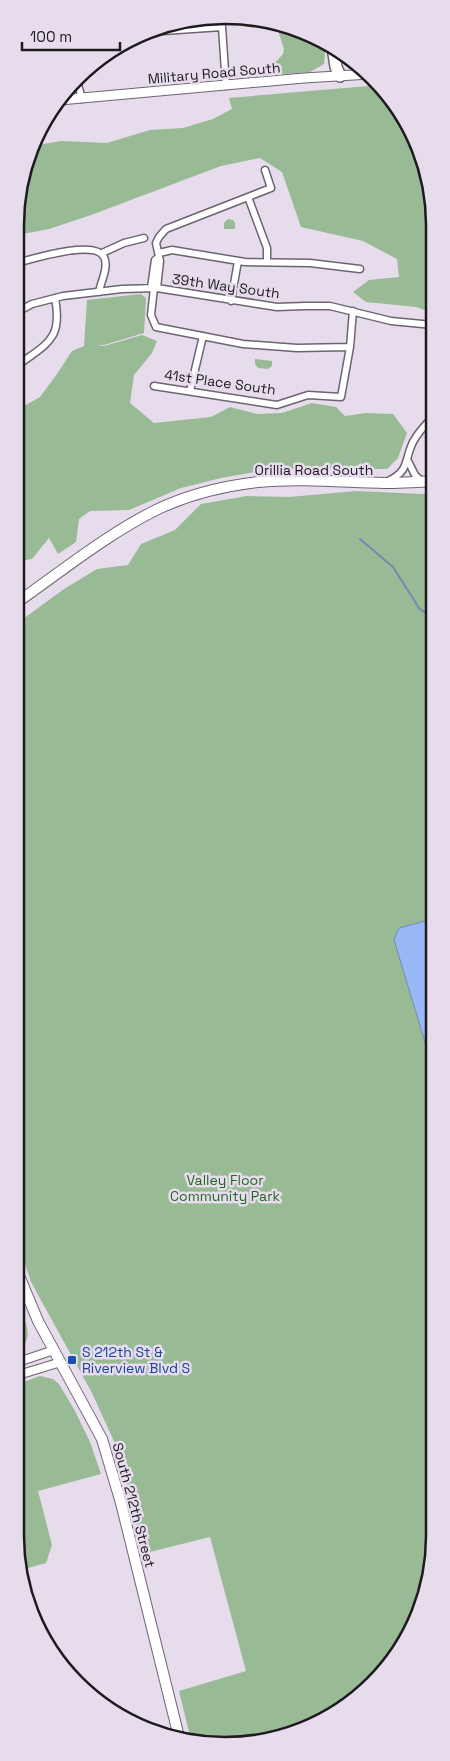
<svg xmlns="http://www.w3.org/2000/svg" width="450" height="1761" font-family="'Space Grotesk',sans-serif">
<rect width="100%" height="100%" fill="#e7dcec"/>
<path fill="#98ba95" d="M276,24l44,14 5,15 -1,11 -14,8 -26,2 -14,-2 -2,-4 3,-6 6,-1 6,-7 1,-5z
M380,85l33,47 20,66v115l-17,-6 -50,-5 -13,-10 16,-12 30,-3 -2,-18 -34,-18 -62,-14 -19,-55 -22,-14 -39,8 -130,49 -42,14 -32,6v-38l15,-45 6,-7 23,-4 46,2 43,-13 33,-2 30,-9 19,-10 -3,-11z
M228,219l5,1 2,3v6h-11v-6z
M141,294l5,4 -2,35 -40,12h-8l8,1 38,-11 15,6 -5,12 -18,22 -4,28 24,20 57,-6 19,-10 27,7 25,-1 30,-10 24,4 9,9 21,-3 27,1 14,19 -9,25 -11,11h-115l-51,9 -40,10 -52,22 -39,1 -11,8 -3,23 -18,12 -9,-16 -17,21 -16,3 1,-152 23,-13 17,-23 15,-23 12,-5 3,-46z
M255,359l17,2v5l-4,3 -10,-1 -3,-4z
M356,491l66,3 11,-1v426l-34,10 34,117v518l-26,77 -54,61 -61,33 -81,11 -20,-6 -12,-49 67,-20 -36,-134 -68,17 -20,-95 -30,-66 -61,-111 -16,-49 1,-609 48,-35 33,-20 31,-4 13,-21 34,-14 26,-26 46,-8 42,1z
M15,1299c8,16 24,42 0,52z
M40,1376l13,3 6,5 16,27 15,31 11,32 -63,17 14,54 -6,18 -18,5 -8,-5 -5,-27v-151z"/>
<path fill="#99b8f6" stroke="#7489b6" d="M433,919v132l-5,1 -34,-112 5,-12z"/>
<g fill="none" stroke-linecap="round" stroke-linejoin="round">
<path stroke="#7489b6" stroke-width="2" d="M360,539l33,28 26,41 14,11"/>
<defs>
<path id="minor" d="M163,31l59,-4 4,59
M77,81l5,18
M248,197l19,51v14
M102,253l22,-10 20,-5
M159,253l13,-3 73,12 65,1 50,6
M17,263c15,-4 78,-24 87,-6 5,10 -3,24 -5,35
M151,288l4,-28 4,-3
M154,288l-3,27 5,12 87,17 54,4 53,-1
M157,288l3,-27 -4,-18 3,-6 7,-8 105,-41 -6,-18
M231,301l7,-40
M17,312l15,-8 31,-8 59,-7 35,-1 120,19 28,-1h25l61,15 42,4
M17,366c30,-23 46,-26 38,-68
M154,386l123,19 31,-10 33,2 9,-50 3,-36
M190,391l13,-55
M408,461l7,14 7,7
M388,481c22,-10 16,-21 25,-39 5,-10 12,-17 20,-25"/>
<path id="tertiary" d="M15,1363l39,-13
M15,1376l46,-14"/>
<path id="secondary" d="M60,100l244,-22 66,-4"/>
<path id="primary" d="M16,603c46,-32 90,-68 140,-93 31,-15 68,-24 102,-28 42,-4 84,0 126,1 16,0 33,-1 49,-2
M15,1266l23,55 64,118 19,64 58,234"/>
<path id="motorway" d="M333,47l3,20 4,9"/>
</defs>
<use href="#minor" stroke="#6d6472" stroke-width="9"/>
<use href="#tertiary" stroke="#6d6472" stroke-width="10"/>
<use href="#secondary" stroke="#6d6472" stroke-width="11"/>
<use href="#primary" stroke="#6d6472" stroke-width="12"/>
<use href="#motorway" stroke="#6d6472" stroke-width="14"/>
<use href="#minor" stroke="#fff" stroke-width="6"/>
<use href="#tertiary" stroke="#fff" stroke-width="8"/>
<use href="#secondary" stroke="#fff" stroke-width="9"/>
<use href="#primary" stroke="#fff" stroke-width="10"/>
<use href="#motorway" stroke="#fff" stroke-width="11"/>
</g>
<rect fill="#1a4fb4" stroke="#e7dcec" stroke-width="2" x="67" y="1355" width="10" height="10" rx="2.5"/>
<g text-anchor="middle" stroke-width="5" stroke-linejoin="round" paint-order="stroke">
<g font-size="14" fill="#1e1a20" stroke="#e7dcec">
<text transform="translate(214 73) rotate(-5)" y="5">Military Road South</text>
<text transform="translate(226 286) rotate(8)" y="5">39th Way South</text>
<text transform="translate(220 382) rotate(8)" y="5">41st Place South</text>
<text x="314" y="475">Orillia Road South</text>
<text transform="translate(134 1505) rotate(75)" y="5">South 212th Street</text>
</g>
<g font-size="14" fill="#206721" stroke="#e7dcec">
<text x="225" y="1185">Valley Floor<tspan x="225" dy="16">Community Park</tspan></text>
</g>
<g font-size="14" fill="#164399" stroke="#e7dcec" text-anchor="start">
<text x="82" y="1357">S 212th St &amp;<tspan x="82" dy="16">Riverview Blvd S</tspan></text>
</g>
</g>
<path d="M0 0H450V1761H0ZM225 24H225A201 201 0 0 1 426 225V1536A201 201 0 0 1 225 1737H225A201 201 0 0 1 24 1536V225A201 201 0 0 1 225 24Z" fill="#e7dcec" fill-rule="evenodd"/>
<path fill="none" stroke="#1e1a20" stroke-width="2.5" d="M225 24H225A201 201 0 0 1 426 225V1536A201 201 0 0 1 225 1737H225A201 201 0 0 1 24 1536V225A201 201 0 0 1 225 24Z"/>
<path d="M22 42v8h98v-8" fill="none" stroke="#1e1a20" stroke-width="2.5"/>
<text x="30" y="42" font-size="15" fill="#1e1a20" stroke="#e7dcec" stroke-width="4" paint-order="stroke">100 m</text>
</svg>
